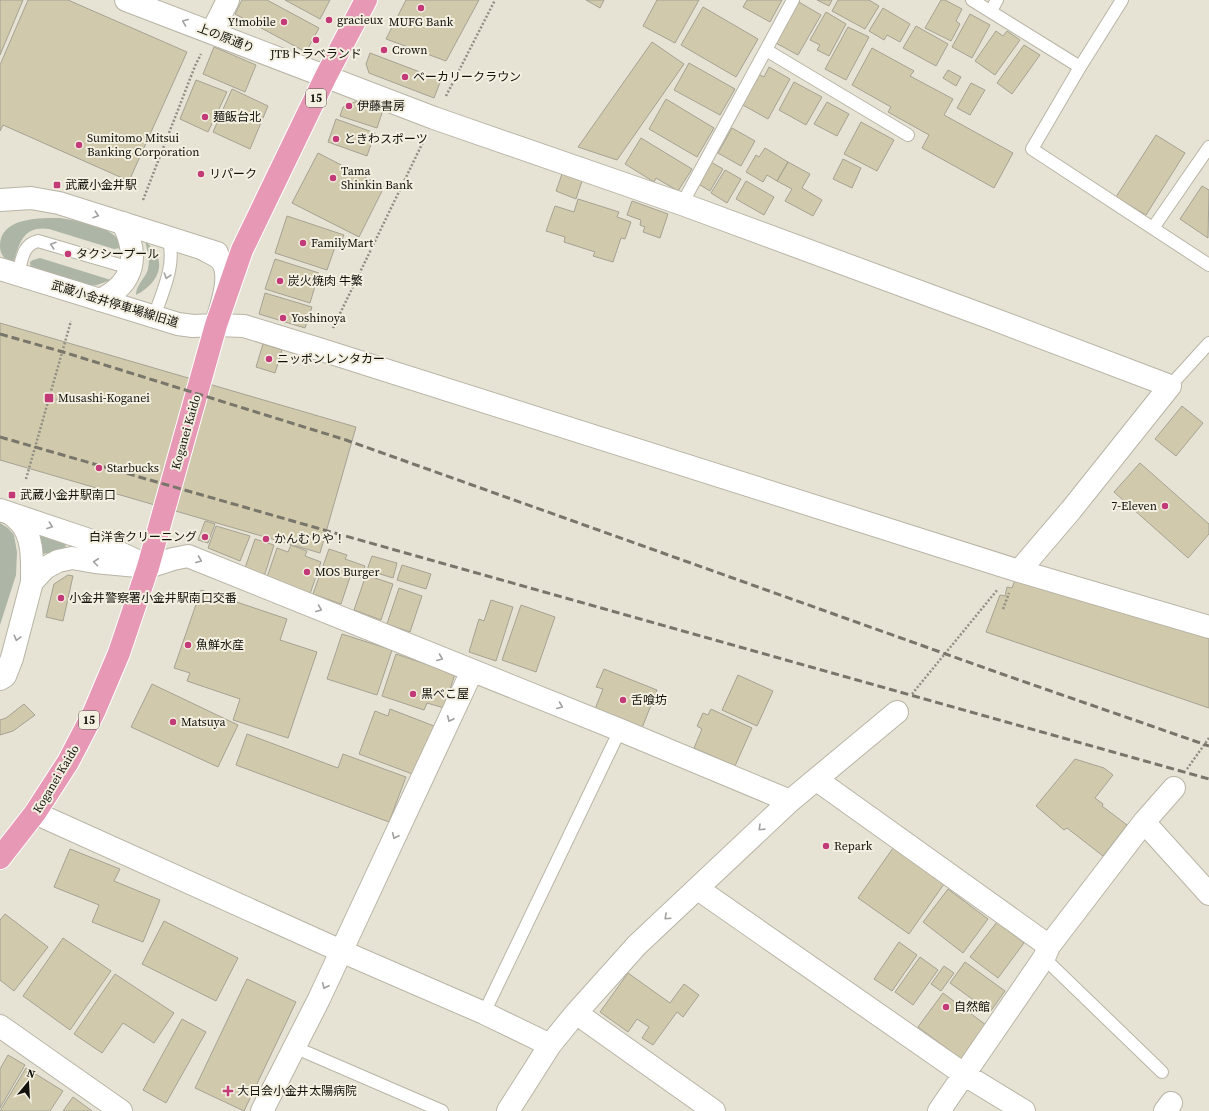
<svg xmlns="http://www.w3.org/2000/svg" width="1209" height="1111" font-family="'Source Serif 4','Noto Sans JP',serif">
<rect width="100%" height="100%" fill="#e7e3d4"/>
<path fill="#adb6a6" d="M60,218c14,2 45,8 55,18 3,3 5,8 6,12l-7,1 -65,-20c-26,-4 -30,15 -36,35 -8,-4 -13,-9 -13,-18 0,-29 40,-28 60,-28z
M145,240c3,4 7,8 10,12 12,18 -4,36 -19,43 0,-9 7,-15 11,-23 4,-10 0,-22 -2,-32z
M40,258l71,22 -14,5 -9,1 -57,-17 -1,-7 3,-2z
M0,523l8,5 6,7 3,17 -1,23 -16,50z
M39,533l24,7 3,6 -3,4 -20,4z"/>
<path fill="#d1c9ab" stroke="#a5a294" d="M0,0h23l-23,55z
M28,0h40l119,52 -58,129 -126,-56 -3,6v-66z
M242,0h25l52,28 -13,24 -71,-38z
M285,0h45l-10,19z
M406,0h73l-33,61 -60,-22z
M586,0h18l-4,8z
M657,0h42l-24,43 -32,-17z
M747,0h35l-12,22 -27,-15z
M817,0h15l-3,6z
M838,0h31l10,6 -14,23 -33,-18z
M941,0h4l17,9 -6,12 4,3 -9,17 -26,-13z
M797,1l24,14 -23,40 -24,-13z
M703,7l55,32 -22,38 -55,-32z
M883,8l27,16 -10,18 -13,-7 -3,5 -15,-9z
M826,12l20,12 -17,32 -12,-6 3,-5 -10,-5z
M970,14l20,11 -18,33 -20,-11z
M916,26l32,18 -12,22 -33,-18z
M848,27l21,10 -23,43 -21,-11z
M996,31l7,5 4,-5 13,9 -25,35 -20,-14z
M652,42l32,22 -67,96 -39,-13z
M1024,45l16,10 -28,39 -15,-11z
M214,47l42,18 -11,27 -42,-18z
M872,48l42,23 -4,5 43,23 -9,16 69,38 -19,35 -72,-40 7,-13 -41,-23 3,-5 -39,-22z
M370,53l71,27 -7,18 -65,-25 -3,-9z
M689,63l46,26 -15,26 -46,-25z
M769,67l21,12 -22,40 -27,-15 17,-30 6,3z
M948,70l13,7 -5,9 -13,-8z
M196,80l31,12 -19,40 -28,-13z
M794,82l28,15 -16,28 -27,-15z
M971,83l14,7 -15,25 -13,-7z
M232,89l36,17 -18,43 -37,-17z
M666,99l48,29 -17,29 -48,-28z
M357,101l26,9 -6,18 -37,-12 3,-9z
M827,102l22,12 -12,22 -23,-12z
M336,119l39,14 -8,23 -39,-14z
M861,122l33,18 -17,31 -33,-17z
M732,128l23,13 -14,25 -23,-13z
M1156,135l29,18 -39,62 -30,-18z
M641,138l51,31 -14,22 -22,-13 -2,4 -29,-18z
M765,148l23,14 -11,19 -10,-6 -4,7 -17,-10 10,-17 3,2z
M318,153l66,34 -25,50 -67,-34z
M843,159l18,9 -9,20 -19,-9z
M709,161l14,8 -13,22 -13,-8z
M788,162l22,12 -8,14 20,12 -9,16 -28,-15 7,-12 -15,-8z
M725,170l16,9 -14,24 -16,-10z
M562,174l20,7 -6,18 -20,-8z
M746,181l28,16 -10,18 -28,-16z
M1202,186l7,4 -1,48 -28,-19z
M578,199l41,13 -2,5 14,5 -6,17 -4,-1 -8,24 -20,-6 2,-4 -31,-10 1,-5 -19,-6 9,-25 19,6z
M632,201l36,13 -8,24 -17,-6 2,-5 -5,-2 1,-5 -14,-5z
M287,216l57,19 -4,10 -4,-1 -9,26 -52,-17z
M275,259l44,14 -9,30 -45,-14z
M265,293l47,14 -7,21 -46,-14z
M0,323l356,104 -36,126 -320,-93z
M263,344l19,6 -7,23 -19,-6z
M1182,406l21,17 -27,33 -21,-17z
M1140,463l69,61v10l-21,24 -74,-66z
M205,521l10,3 -7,19 -10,-3z
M216,526l34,10 -10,25 -32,-13z
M255,539l19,6 -10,32 -20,-6z
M291,545l16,6 -2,5 16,6 -11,32 -44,-14 11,-32 11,4z
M329,549l18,6 -2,4 20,7 -4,12 -10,-4 -10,30 -28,-10z
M372,556l25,7 -4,15 -26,-8z
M402,565l29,9 -5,15 -29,-9z
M68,575l5,1 -10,45 -17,-4 8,-33z
M366,575l27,9 -12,36 -27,-10z
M1015,580l194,58v70l-223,-76 14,-37 5,1 2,-9 5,1z
M399,588l23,8 -12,36 -23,-8z
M201,590l86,29 -7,21 37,12 -29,86 -55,-18 7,-21 -53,-18 3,-8 -16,-5z
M491,600l22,7 -17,54 -27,-9 10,-33 5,2z
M521,605l34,12 -19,55 -34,-12z
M342,634l50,16 -15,45 -50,-16z
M396,654l59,20 -11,34 -17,-5 -3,7 -42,-14z
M604,669l53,21 -15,38 -47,-19 8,-20 -7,-2z
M738,675l35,16 -16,35 -35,-16z
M152,684l86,41 -20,42 -87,-40z
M24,704l11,11 -22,16 -13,4v-15l6,-2z
M390,709l44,17 -19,49 -56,-21 16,-43 13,5z
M711,709l41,19 -17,38 -41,-18 8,-19 -5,-3 6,-13 5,2z
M247,734l91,34 5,-14 63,23 -17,45 -153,-57z
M1075,759l29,9 9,7 -18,23 8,6 -1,2 25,19 -24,31 -36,-28 -3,2 -28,-24z
M893,848l51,36 -35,50 -51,-36z
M70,849l50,20 -6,12 46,19 -17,42 -51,-20 7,-17 -45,-18z
M948,889l40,30 -25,34 -40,-31z
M5,914l43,33 -34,44 -14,-11v-60z
M164,921l74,37 -22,43 -74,-37z
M997,922l27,21 -26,35 -28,-21z
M63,938l48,33 -41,59 -47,-34z
M899,942l18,13 -25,36 -18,-12z
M920,957l18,13 -25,35 -18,-13z
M965,962l40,29 -15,21 -40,-29z
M944,966l10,7 -13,18 -10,-7z
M628,973l42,30 14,-19 15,11 -16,22 -6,-5 -24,33 -11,-7 7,-11 -12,-8 -9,13 -28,-20z
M115,974l59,39 -20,30 -31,-20 -21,30 -28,-19z
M247,979l49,23 -52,109 -49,-23z
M943,993l43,32 -25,34 -43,-32z
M182,1019l24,13 -40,71 -23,-13z
M8,1055l17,10 -25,43v-39z
M26,1068l37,23 -13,20h-50z
M73,1097l19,14h-29z"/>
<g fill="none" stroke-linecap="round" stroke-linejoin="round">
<defs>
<path id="service" d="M972,0l108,67 42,-67
M991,11l6,-11
M766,50l142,85
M1080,67l-48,82 177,116
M682,204l111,-204
M1153,228l56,-81
M18,274c4,-14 4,-29 20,-33l92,27
M154,317c8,-24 23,-54 14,-79
M1170,386l39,-43
M1044,958l118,114
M484,1013l136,-283
M294,1047l148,64"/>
<path id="minor" d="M126,0l308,118 248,86 306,113 182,69 -99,124 -52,61
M212,32l16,-32
M100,300c35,-17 39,-44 23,-77
M216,325l28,1 78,24 697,221 190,56
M0,510l101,34 36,17
M11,514c3,2 6,5 9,8 14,15 12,41 12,60
M0,679l5,-3 7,-18 20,-76 13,-14 13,-7 14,-3 23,4 53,5 25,-8 15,-3 432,174 170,71
M817,780l232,166
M35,813l306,138 143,62 66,32
M1144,822l65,72
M698,889l267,186 59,36
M576,1013l138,98
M0,1026l121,85
M262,1111l57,-112 153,-328
M508,1111l42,-66 26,-32 61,-68 153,-144 107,-89
M939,1111l105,-153 5,-12 95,-124 30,-34
M1165,1111l6,-8"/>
<path id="tertiary" d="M0,200l31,-2 28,5 158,50
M0,269l178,55 15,2 23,-1c4,-17 17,-48 6,-64 -5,-6 -12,-8 -19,-12"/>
<path id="primary" d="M0,858l35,-45 33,-51 26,-50 25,-59 29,-86 68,-242 26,-75 84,-174 40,-76"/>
</defs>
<use href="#service" stroke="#b8b4a6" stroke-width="14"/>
<use href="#minor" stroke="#b8b4a6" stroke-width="24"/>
<use href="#tertiary" stroke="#b8b4a6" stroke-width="24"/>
<use href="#primary" stroke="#fff" stroke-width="24"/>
<path stroke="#918e83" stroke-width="2.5" stroke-dasharray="2 2" stroke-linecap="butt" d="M446,96l49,-96
M143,200l52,-134 6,-12
M333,328l91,-188
M49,397l12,4
M26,479l45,-158
M1003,609l6,-16
M912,694l86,-105
M1187,769l22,-31"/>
<use href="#service" stroke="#fff" stroke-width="12"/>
<use href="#minor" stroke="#fff" stroke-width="22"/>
<use href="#tertiary" stroke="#fff" stroke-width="22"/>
<use href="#primary" stroke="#e798b5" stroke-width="22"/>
<path stroke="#78756b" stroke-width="3" stroke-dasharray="8 4" stroke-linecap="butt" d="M0,334l63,18 283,88 653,233 210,73
M0,437l317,91 892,251"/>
</g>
<defs><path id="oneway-chevron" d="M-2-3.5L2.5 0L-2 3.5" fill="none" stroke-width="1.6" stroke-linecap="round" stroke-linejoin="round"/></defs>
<g stroke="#a1a09e">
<use href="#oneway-chevron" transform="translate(185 22) rotate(-159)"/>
<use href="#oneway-chevron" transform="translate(96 215) rotate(18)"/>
<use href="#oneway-chevron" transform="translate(53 245) rotate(-163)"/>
<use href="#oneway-chevron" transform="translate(167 276) rotate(107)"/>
<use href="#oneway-chevron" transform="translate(50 526) rotate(20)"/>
<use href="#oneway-chevron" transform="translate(199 560) rotate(22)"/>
<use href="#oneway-chevron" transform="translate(96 562) rotate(-173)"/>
<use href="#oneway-chevron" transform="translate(319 609) rotate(22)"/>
<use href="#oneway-chevron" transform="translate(17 638) rotate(105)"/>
<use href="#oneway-chevron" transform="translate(440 658) rotate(22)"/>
<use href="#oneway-chevron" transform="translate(560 706) rotate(22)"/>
<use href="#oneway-chevron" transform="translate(450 719) rotate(115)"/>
<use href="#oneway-chevron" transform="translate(761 828) rotate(136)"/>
<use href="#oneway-chevron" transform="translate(395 836) rotate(115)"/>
<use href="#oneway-chevron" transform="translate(667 917) rotate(137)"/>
<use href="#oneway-chevron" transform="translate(325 986) rotate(115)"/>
</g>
<g fill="#c23a78" stroke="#f4f0e1" stroke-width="1.5">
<circle cx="421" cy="8" r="4"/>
<circle cx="329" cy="20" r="4"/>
<circle cx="284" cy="22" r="4"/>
<circle cx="316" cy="40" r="4"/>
<circle cx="384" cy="50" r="4"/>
<circle cx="405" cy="77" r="4"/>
<circle cx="349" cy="106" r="4"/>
<circle cx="205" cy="117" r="4"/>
<circle cx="336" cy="139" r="4"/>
<circle cx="79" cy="145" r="4"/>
<circle cx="201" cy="174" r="4"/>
<circle cx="333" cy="178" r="4"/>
<rect x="53" y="181" width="8" height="8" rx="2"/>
<circle cx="303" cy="243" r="4"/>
<circle cx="68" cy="254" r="4"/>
<circle cx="280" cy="281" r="4"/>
<circle cx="283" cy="318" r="4"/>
<circle cx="269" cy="359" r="4"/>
<rect x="44" y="393" width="10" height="10" rx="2"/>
<circle cx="99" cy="468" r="4"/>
<rect x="8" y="491" width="8" height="8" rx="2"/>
<circle cx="1165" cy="506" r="4"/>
<circle cx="205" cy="537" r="4"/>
<circle cx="266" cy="539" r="4"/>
<circle cx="307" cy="572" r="4"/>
<circle cx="61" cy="598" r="4"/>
<circle cx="188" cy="645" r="4"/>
<circle cx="413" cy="694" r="4"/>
<circle cx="623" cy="700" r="4"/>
<circle cx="173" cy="722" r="4"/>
<circle cx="826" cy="846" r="4"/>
<circle cx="946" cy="1007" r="4"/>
<path d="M226 1085h4v4h4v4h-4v4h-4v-4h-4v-4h4z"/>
</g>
<g text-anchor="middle" stroke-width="4" stroke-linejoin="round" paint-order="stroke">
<g fill="#f4f0e1" stroke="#56544c" stroke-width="1">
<rect x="306" y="89" width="20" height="18" rx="3"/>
<rect x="79" y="711" width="20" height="18" rx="3"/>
</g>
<g font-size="11" font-weight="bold" fill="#13110c">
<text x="316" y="102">15</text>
<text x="89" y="724">15</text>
</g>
<g font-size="12" fill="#13110c" stroke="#f4f0e1" text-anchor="start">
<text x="337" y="24">gracieux</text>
<text x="276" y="26" text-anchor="end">Y!mobile</text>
<text x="421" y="26" text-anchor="middle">MUFG Bank</text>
<text x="392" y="54">Crown</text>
<text x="316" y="58" text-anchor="middle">JTBトラベランド</text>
<text x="413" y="81">ベーカリークラウン</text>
<text x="357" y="110">伊藤書房</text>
<text x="213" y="121">麺飯台北</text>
<text x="87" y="142">Sumitomo Mitsui<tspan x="87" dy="14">Banking Corporation</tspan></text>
<text x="344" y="143">ときわスポーツ</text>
<text x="341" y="175">Tama<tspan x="341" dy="14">Shinkin Bank</tspan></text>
<text x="209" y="178">リパーク</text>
<text x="65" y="189">武蔵小金井駅</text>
<text x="311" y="247">FamilyMart</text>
<text x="76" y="258">タクシープール</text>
<text x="288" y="285">炭火焼肉 牛繁</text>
<text x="291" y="322">Yoshinoya</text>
<text x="277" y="363">ニッポンレンタカー</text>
<text x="58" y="402">Musashi-Koganei</text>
<text x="107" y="472">Starbucks</text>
<text x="20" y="499">武蔵小金井駅南口</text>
<text x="1157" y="510" text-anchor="end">7-Eleven</text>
<text x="197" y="541" text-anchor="end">白洋舎クリーニング</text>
<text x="274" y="543">かんむりや！</text>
<text x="315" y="576">MOS Burger</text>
<text x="69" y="602">小金井警察署小金井駅南口交番</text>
<text x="196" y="649">魚鮮水産</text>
<text x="421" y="698">黒べこ屋</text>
<text x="631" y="704">舌喰坊</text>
<text x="181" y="726">Matsuya</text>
<text x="834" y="850">Repark</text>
<text x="954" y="1011">自然館</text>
<text x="237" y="1095">大日会小金井太陽病院</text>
</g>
<g font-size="12" fill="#13110c" stroke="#f4f0e1">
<text transform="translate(226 38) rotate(21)" y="4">上の原通り</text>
<text transform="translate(115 304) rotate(17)" y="4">武蔵小金井停車場線旧道</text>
<text transform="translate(186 432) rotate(-74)" y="4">Koganei Kaido</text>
<text transform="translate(56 779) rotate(-59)" y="4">Koganei Kaido</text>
</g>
</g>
<g transform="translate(28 1083) rotate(18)" stroke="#f4f0e1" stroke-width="3" paint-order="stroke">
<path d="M0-3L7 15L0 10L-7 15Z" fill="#13110c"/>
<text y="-6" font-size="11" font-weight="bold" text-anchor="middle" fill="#13110c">N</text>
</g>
</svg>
